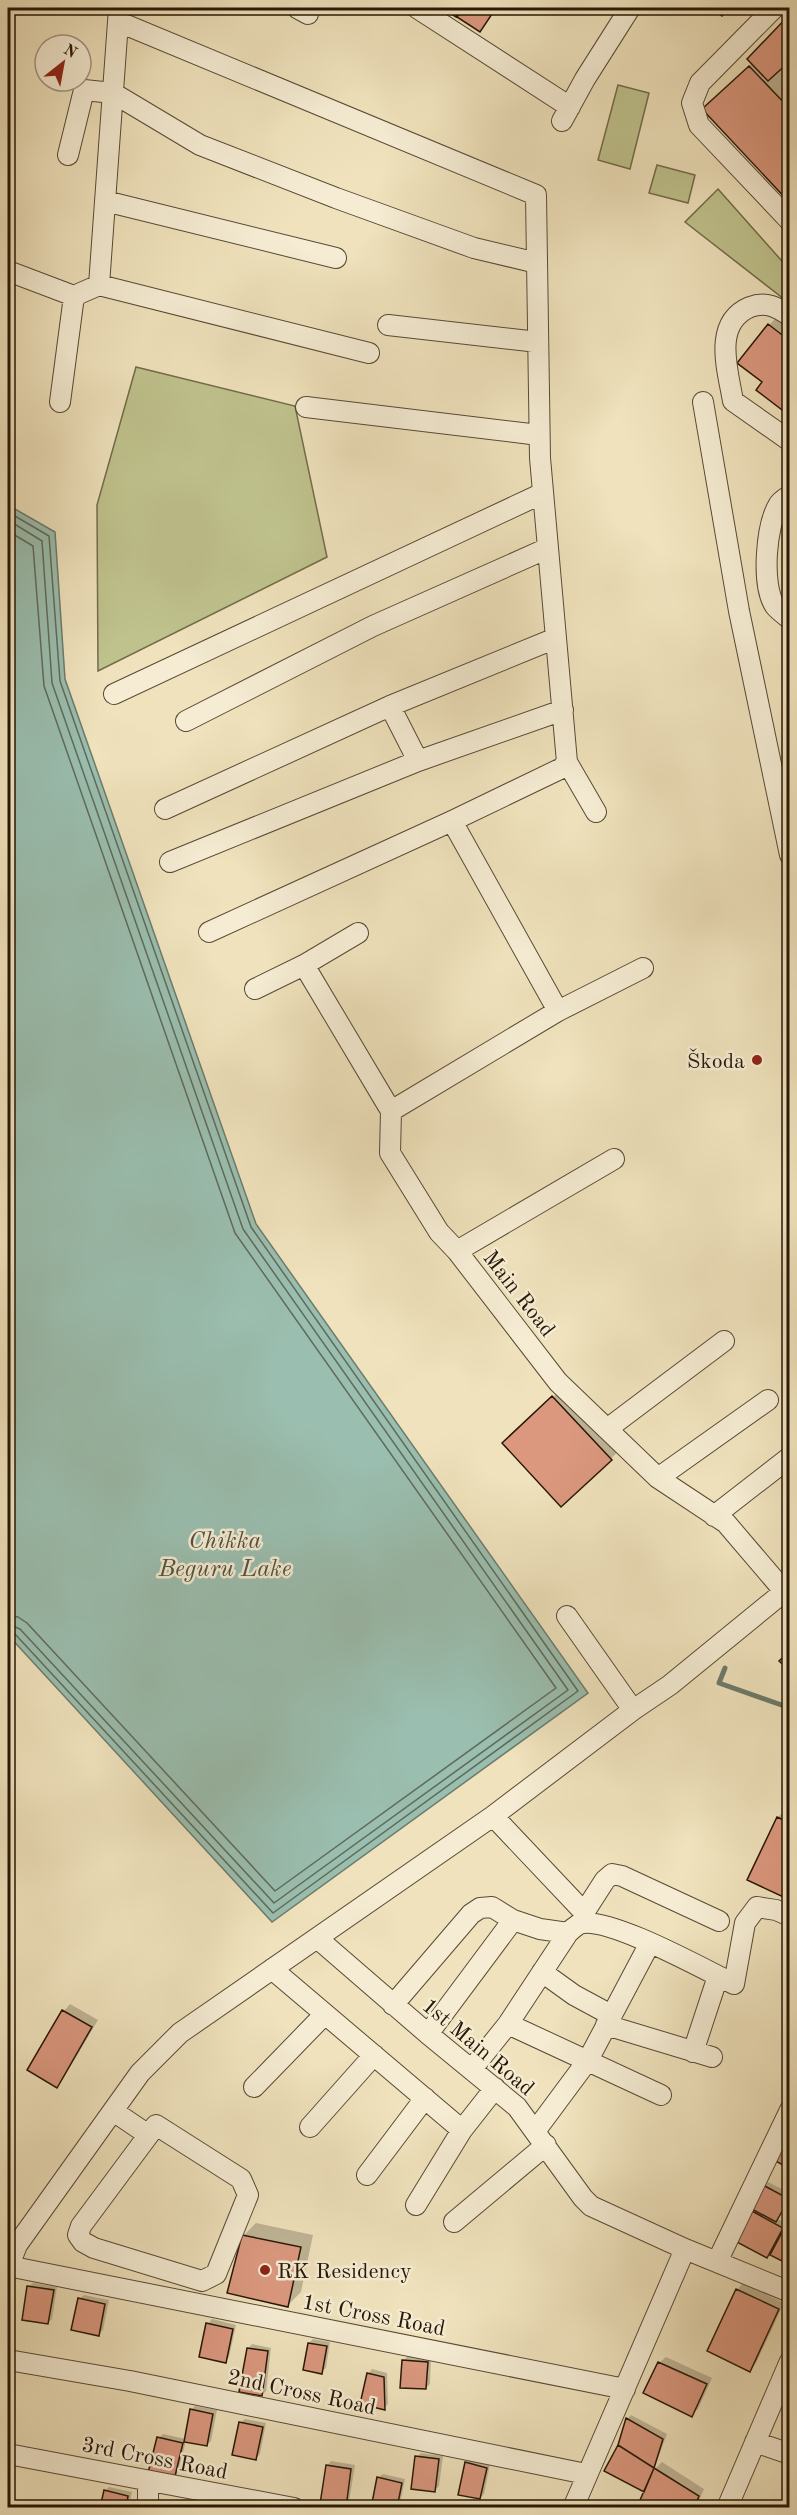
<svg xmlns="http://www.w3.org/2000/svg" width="797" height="2515" font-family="'Old Standard TT',serif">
<rect width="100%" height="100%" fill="#efe2bc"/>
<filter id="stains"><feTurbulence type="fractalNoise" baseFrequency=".00333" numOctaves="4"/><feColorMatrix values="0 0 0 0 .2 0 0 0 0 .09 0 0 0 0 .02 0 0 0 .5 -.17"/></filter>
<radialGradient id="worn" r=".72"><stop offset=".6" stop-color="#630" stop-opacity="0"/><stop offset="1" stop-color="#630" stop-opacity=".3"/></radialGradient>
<path fill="#bfc28d" stroke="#726c4a" stroke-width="1.5" d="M618,85l31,8 -19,76 -32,-9z
M657,165l38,10 -7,28 -39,-10z
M718,189l71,80v34l-104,-81z
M136,367l159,39 32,151 -229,114 -1,-166z"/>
<path fill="#9abeaf" stroke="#6c7b6b" stroke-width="1.5" d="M8,505l47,27 10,147 191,545 332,469 -316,229 -264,-287z"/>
<path fill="#0003" d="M444,8h52l-16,22z
M790,16l-3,46 3,2v137l-86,-92 48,-46 19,-26 -2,-2z
M781,313l9,6v95l-26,-32 5,-57z
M562,1389l57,61 -8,9 -99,-24z
M787,1809l3,1v88l-41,-19 29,-62z
M70,2004l28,16 -35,59 -6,7 -28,-16 35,-59z
M8,2112l7,5 -7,13z
M768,2182l22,11v6l-12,20 8,5 -3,7 7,-7v39l-15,-15 -9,8 -31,-16z
M256,2223l57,12 -12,57 -13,13 -45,-69z
M33,2283l24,4 -5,32 -4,4 -20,-36z
M743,2283l41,20 -28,60 -7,7 -12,-80z
M84,2295l25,5 -6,30 -5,4 -19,-35z
M212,2319l24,6 -7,32 -4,5 -17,-38z
M313,2339l17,3 -4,26 -5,4 -12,-29z
M252,2344l19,4 -5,43 -4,4 -14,-46z
M408,2356l23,2 -1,26 -4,4 -23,-27z
M666,2357l46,21 -14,31 -7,6 -32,-52z
M372,2369l15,4 1,31 -4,4 -16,-34z
M195,2406l22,4 -6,31 -4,4 -21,-4 -9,33 -4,4 -14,-40 4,-4 23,5 5,-29z
M631,2415l36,19 -14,37 9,-9 42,27 -8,19 -57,-2 7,-15 -27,-45 8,-27z
M245,2419l21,4 -6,31 -4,4 -16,-35z
M421,2453l22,3 -4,30 -4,4 -18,-33z
M470,2459l20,5 -6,30 -4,4 -14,-35z
M331,2461l24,4 -6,37 -4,4 -18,-40z
M383,2474l22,5 -6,29 -27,-1 6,-29z
M109,2487l23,5 -4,16h-27l4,-17z
M8,2501l13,2 -1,5h-12z
M201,2502l22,4v2h-27z"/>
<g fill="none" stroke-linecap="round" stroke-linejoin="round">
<path stroke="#606a5a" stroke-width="1.5" d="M8,512l41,24 11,145 191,546 327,464 -305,222 -258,-279 -7,-2
M8,520l34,21 10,142 191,546 325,461 -294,213 -254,-274 -12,-5
M8,531l25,15 11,140 191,547 321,455 -281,203 -248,-268 -9,-6 -10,-2"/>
<path stroke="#6c7b6b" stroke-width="5" d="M725,1668l-6,15 71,25"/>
</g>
<path fill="#db987f" stroke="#261706" stroke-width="1.5" d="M442,8h20l-6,9z
M464,8h32l-16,24 -23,-15z
M711,8h17l-6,8z
M790,14v47l-22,20 -21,-22z
M749,66l41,43v94l-88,-94z
M768,324l22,17v75l-34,-26 6,-8 -25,-19z
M552,1396l60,64 -51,47 -59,-64z
M790,1651v20l-11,-10z
M777,1817l13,6v77l-43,-20z
M62,2010l30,17 -35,61 -30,-18z
M784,2138l6,3v28l-18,-10z
M763,2185l26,14 -13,23 -26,-14z
M750,2210l33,18 -16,30 -34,-18z
M786,2225l4,2v38l-20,-10z
M242,2235l59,12 -13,60 -61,-14z
M27,2286l27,4 -6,34 -26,-4z
M736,2289l43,20 -29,63 -43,-21z
M78,2298l27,6 -6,32 -28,-6z
M206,2323l27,6 -7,34 -27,-6z
M308,2343l19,3 -5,28 -19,-4z
M247,2348l21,3 -6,45 -23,-4z
M402,2360l26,2 -2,27 -26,-1z
M658,2362l49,22 -15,33 -49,-24z
M367,2373l17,4 1,33 -25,-6z
M190,2409l23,5 -6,32 -23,-4z
M626,2418l37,21 -9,29 -36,-23z
M239,2422l24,5 -7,33 -24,-5z
M157,2437l26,6 -9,37 -26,-7z
M618,2445l36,23 -10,24 -40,-21z
M415,2456l24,3 -4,33 -24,-3z
M465,2462l22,6 -7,31 -22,-4z
M326,2465l25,4 -5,39 -26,-4z
M654,2468l45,28 -5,12 -57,-1z
M377,2477l25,6 -5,25h-26z
M104,2490l24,6 -2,12h-26z"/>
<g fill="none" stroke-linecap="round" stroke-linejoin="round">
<defs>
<path id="minor" d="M297,8l11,6
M417,8l153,99
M774,8l-74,75 -8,20 7,22 91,96
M119,22l417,173 4,263 27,304 29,50
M562,121l23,-42 45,-71
M68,155l16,-65 29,3 87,52 136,53 138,50 63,15
M105,201l231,57
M8,271l66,25 25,-11 20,-277
M99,285l270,68
M790,316c-13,-9 -24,-15 -40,-9 -38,16 -22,64 -17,94l57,40
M388,325l150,17
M60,402l14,-106
M703,402l36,209 51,244
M306,407l233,28
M790,495c-4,3 -8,5 -11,9 -13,21 -18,81 -4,102 4,5 10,9 15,13
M114,694l429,-201
M390,706l28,55
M186,721l187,-95 175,-78
M165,809l225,-103 166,-68
M170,862l248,-101 145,-51
M209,932l243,-111 110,-53 5,-6
M304,965l87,146 -1,42 49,79 18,19 101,131 100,96 68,45 58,68
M255,989l49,-24 54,-32
M558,1011l85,-43
M391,1111l167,-100 -106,-190
M457,1251l157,-92
M607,1429l117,-88
M658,1478l110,-78
M714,1516l76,-59
M567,1616l66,94
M493,1816l87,92h7l18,-28 7,-6 10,2 97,45
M317,1938l111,96 89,73 66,91 8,8 94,43 105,43
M272,1969l190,161
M542,1972l32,23 37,20
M393,2005l78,-91 9,-6 12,-1 21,13 27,9 28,4c3,-3 8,-7 11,-9 28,-9 126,46 155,60l11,-61 12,-16 19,3 14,6
M508,2024l153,71
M606,2025l106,32
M428,2034l85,-114
M693,2052l25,-76
M472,2069l36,-45 60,-91
M254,2087l71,-73
M113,2111l34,23
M156,2125l85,54 7,16 -32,79 -14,7 -108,-33 -11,-6 -5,-7 3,-9z
M310,2127l64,-72
M536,2130l52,-70 62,-117
M367,2175l58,-77
M416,2205l46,-75 33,-42
M454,2222l92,-77
M717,2262l73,-152
M8,2266l617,123
M8,2268l9,-23 123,-172 40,-40 313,-217 140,-106 37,-25 120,-98
M8,2360l122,21 456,93
M755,2442l35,12
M8,2454l286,54
M148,2508v-27
M573,2508l112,-259
M727,2508l63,-147"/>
</defs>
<use href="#minor" stroke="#584a34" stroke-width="22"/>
<use href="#minor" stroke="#f5ecd3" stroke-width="20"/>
</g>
<g fill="#8f2418" stroke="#f5ecd3" stroke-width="2">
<circle cx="757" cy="1060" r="6"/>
<circle cx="265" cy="2270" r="6"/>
</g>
<g text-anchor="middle" stroke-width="5" stroke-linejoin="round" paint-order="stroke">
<g font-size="22" fill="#261706" stroke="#f5ecd3" text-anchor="end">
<text x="745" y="1068">Škoda</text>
<text x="277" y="2278" text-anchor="start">RK Residency</text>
</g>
<g font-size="22" fill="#261706" stroke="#f5ecd3">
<text transform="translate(520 1293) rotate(52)" y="8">Main Road</text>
<text transform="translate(479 2046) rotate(40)" y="8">1st Main Road</text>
<text transform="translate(374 2314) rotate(11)" y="8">1st Cross Road</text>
<text transform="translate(302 2391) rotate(12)" y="8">2nd Cross Road</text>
<text transform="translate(155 2457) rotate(11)" y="8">3rd Cross Road</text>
</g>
<g font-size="24" font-style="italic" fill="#4f5141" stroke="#f5ecd3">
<text x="225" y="1548">Chikka<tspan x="225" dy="28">Beguru Lake</tspan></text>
</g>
</g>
<rect width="797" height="2515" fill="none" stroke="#efe2bc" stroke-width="30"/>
<rect x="9" y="9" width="779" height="2497" fill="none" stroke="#261706" stroke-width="3"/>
<rect x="15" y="15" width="767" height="2485" fill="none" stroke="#261706" stroke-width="1.5"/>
<g transform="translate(63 63) rotate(31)"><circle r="28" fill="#f5ecd3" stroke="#a29781" stroke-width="1.5"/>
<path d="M0-4.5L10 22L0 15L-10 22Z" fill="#8f2418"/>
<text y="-9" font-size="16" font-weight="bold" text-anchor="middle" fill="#261706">N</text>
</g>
<rect width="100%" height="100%" filter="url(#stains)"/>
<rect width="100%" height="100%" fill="url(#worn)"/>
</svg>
